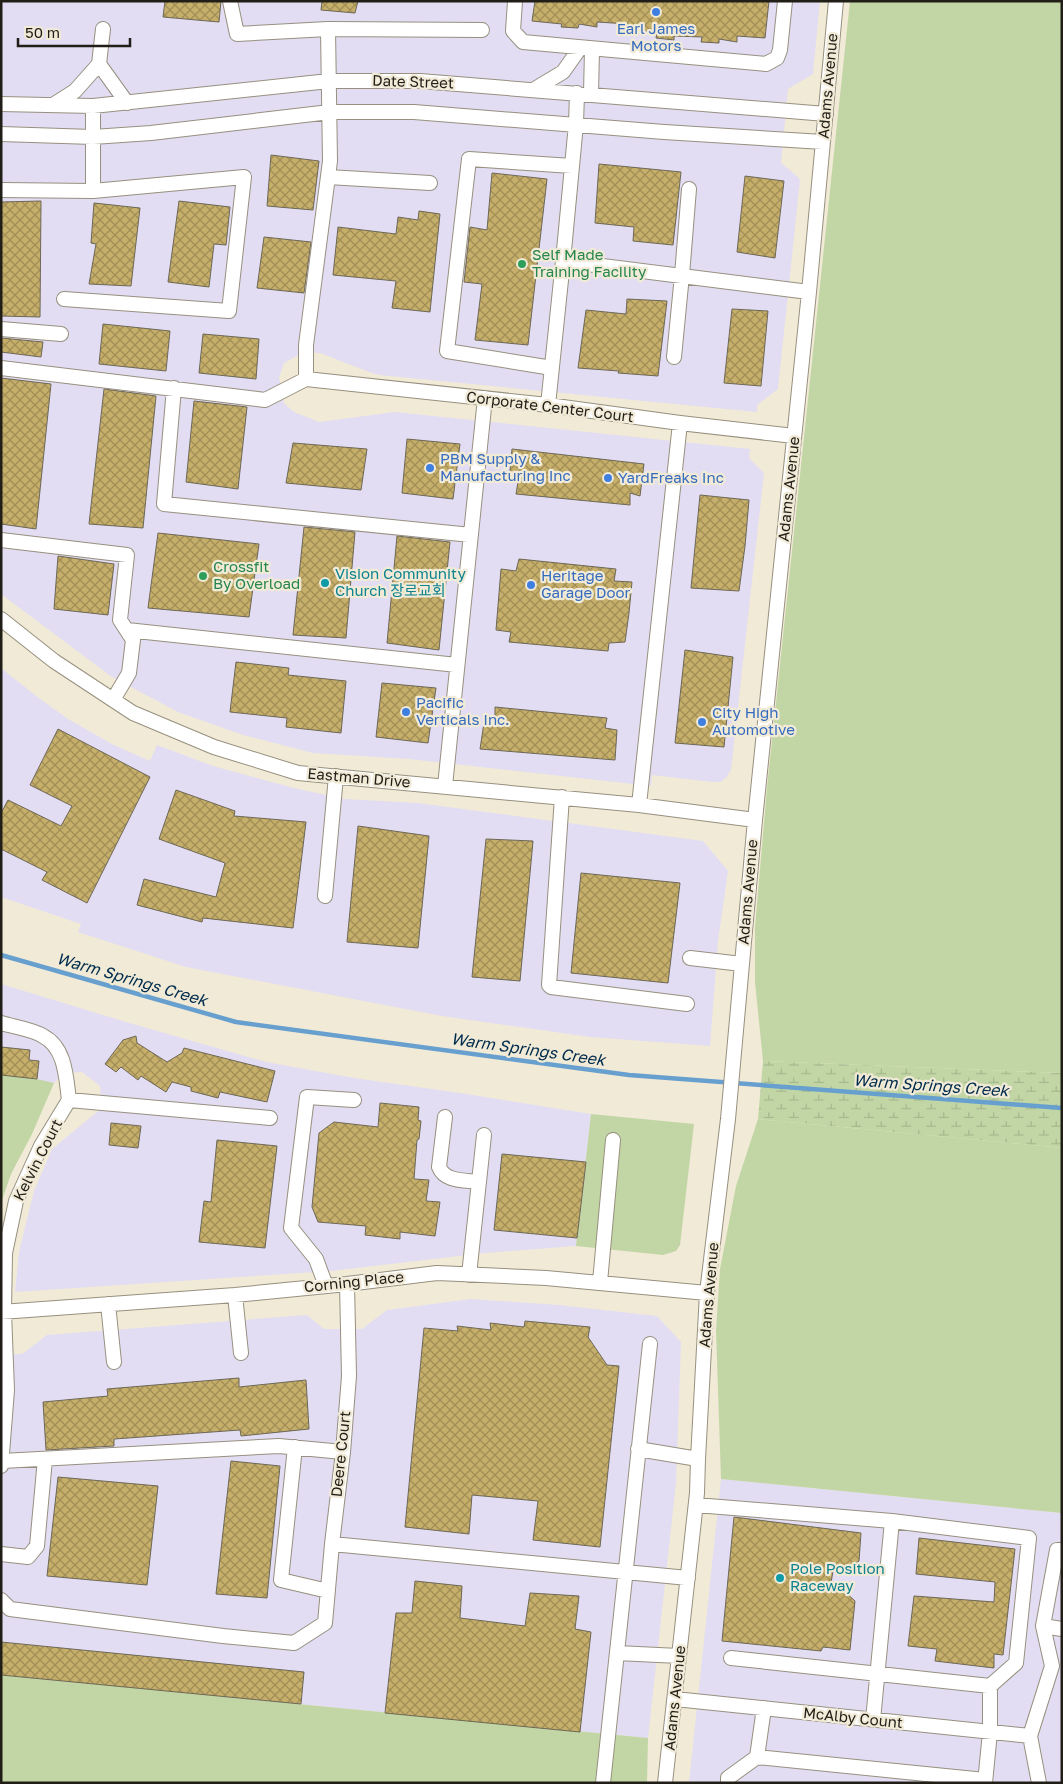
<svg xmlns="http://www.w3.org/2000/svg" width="1063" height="1784" font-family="'Golos Text','Noto Sans KR',sans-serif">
<defs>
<pattern id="wetland-marsh" width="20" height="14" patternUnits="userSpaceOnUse" patternTransform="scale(1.25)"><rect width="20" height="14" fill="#c2d6a5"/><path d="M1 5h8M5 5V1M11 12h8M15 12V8" fill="none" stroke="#a6b78d"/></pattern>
<pattern id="building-cross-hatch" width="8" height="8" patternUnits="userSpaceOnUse" patternTransform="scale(1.25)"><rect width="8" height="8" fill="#c6af6a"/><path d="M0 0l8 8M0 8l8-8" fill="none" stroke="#a08e56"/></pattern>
</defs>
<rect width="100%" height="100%" fill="#f1ead7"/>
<path fill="#e2ddf3" d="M1,1h819l-7,73 -25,15 -7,74 17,14 2,3 -22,209 -21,16v7l-378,-37 -10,-3 -49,-19 -16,-1 -20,11 -5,15 5,25 10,9 25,10 76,-10 355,37 -1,9 15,15 -33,297 -5,8 -6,4h-8l-60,-7 -1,11 -242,-27 -96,-6 -70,-18 -65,-23 -66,-35 -111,-83z
M1,668l35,28 32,23 44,25 38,17 7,-16 56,21 81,22 50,11 74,4 285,38 25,30 -10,70 -8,105 -120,-9 -148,-21 -256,-49 -108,-35 3,-8 -80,-27z
M1,984l125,38 140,40 88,16 106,15 131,21 -15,132 -91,7 -154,18 -316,21 4,-40 15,-61 18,-42 50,-41 -2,-22 -18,-14 -18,1 -10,10 -53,-6z
M471,1299l88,6 98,11 24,26 -5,141 -28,255 -647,-63v-320l21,-1 25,-19 260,-20 17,14h38l25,-19z
M721,1479l341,34v270h-373z"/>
<path fill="#c2d6a5" d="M850,1h212v1072l-299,-12 -8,-79v-55l12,-139z
M1,1075l36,4 17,4 -22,51 -21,40 -10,29z
M591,1114l103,10 -14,121 -4,6 -13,4 -87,-9z
M758,1119l304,29v365l-341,-34 -5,-149 4,-61 16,-83z
M1,1675l647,63 -1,45h-646z"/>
<path fill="url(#wetland-marsh)" d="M763,1061l299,12v75l-304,-29z"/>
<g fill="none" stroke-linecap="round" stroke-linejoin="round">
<path stroke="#679fce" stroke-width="4.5" d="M1,955l235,67 393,53 433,33"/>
</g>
<path fill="url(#building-cross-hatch)" stroke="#6d6756" d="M165,1h56l-2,21 -56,-5z
M322,1h36l-3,12 -34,-3z
M535,1h234l-4,37 -28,-2v6l-18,-3v4l-18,-1 1,-5 -28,-1v4l-18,-2 1,-6 -30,-2 1,-6 -31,-2v5l-18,-3 -1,4 -17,-1 1,-3 -30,-3z
M271,155l48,6 -6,49 -46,-4z
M599,164l82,8 -8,73 -40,-4 1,-14 -39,-4z
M492,173l55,6 -19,166 -53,-5 7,-56 -18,-2 6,-55 17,3z
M745,176l39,5 -9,77 -38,-6z
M41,201l-1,116 -39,-1v-114z
M179,201l51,6 -4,38 -12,-1 -5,43 -41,-5z
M94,203l46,5 -9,78 -42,-2 7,-40 -5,-1z
M419,211l21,3 -10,98 -38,-4 4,-27 -63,-6 5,-48 58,7 2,-17 20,3z
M264,237l47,5 -7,51 -47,-5z
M627,299l40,2 -9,75 -40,-3 1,-2 -41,-3 8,-58 40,4z
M732,309l36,2 -7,75 -37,-3z
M103,324l67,7 -4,40 -67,-7z
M203,334l56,5 -3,40 -57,-6z
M1,338l42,4 -2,15 -40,-5z
M1,378l50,6 -15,145 -35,-5z
M104,389l52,7 -13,132 -54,-4z
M194,401l53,6 -9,82 -52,-7z
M407,439l53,5 -7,55 -51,-6z
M293,443l74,6 -6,41 -75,-7z
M512,449l132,15 -4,32 -10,-3v12l-114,-11 2,-12 -9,-1z
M700,495l49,5 -4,46 -6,45 -48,-3z
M304,527l51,5 -9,106 -53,-3z
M158,533l101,11 -10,73 -101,-9z
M397,536l53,6 -11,108 -52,-7z
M58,556l56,8 -6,51 -54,-6z
M519,559l97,10 -2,12 18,1 -3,31 -4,29 -16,1 -1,8 -99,-9 2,-10 -15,-2 5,-61 15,2z
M685,650l48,7 -9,90 -49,-4z
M236,662l53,6 -1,7 58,6 -5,52 -55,-6 1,-9 -57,-6z
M382,683l54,5 -8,55 -52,-6z
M495,707l112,11 -2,10 12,2 -2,30 -135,-11 5,-33 10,1z
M58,729l92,48 -63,126 -45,-23 5,-8 -46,-23v-36l7,-13 53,26 11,-20 -42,-21z
M176,790l59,21 -1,5 72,6 -13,106 -90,-10 -1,4 -65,-17 7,-26 72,18 9,-34 -66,-24z
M358,826l71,10 -11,112 -71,-6z
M486,839l47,2 -13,140 -48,-4z
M581,873l99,10 -12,100 -97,-10z
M136,1036l1,7 30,19 15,-9 2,-5 91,23 -8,31 -47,-10 -2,6 -27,-7v-4l-19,-5 -6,10 -25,-16 -3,4 -17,-13 -5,5 -11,-8 18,-24z
M1,1047l29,3 -1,10 10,1 -2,18 -36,-4z
M380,1103l39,4 -1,13 3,1 -2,18 -2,1 -3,39 15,1 -3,21 14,1 -5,34 -35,-4v7l-35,-4 1,-9 -48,-4 -6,-15 7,-74 15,-11 44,5z
M111,1123l30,3 -3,22 -29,-3z
M217,1140l60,6 -12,102 -66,-6 5,-41 7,1z
M502,1154l84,8 -9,76 -83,-8z
M525,1321l65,6 -2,10 19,28 12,1 -19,181 -67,-7 5,-39 -66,-6 -3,39 -64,-7 19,-199 34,3 -1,-5 34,4 -1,-7 34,4z
M239,1378v9l67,-7 3,49 -68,7 -1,-6 -126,9v7l-68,4 -3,-48 65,-6 -1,-7z
M231,1461l49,5 -13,132 -51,-4z
M58,1477l100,9 -11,99 -100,-9z
M734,1517l127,16 -2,28 -9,6 -16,-2 -4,24 14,2 11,10 -5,49 -27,-3 -2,4 -99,-10z
M919,1538l96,11 -12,106 -9,-1v14l-59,-7 2,-12 -29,-3 6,-50 80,6 1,-20 -79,-8z
M415,1581l47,5 -2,32 65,8 5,-33 49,3 -4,33 16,3 -11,100 -195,-19 11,-100h16z
M1,1642l303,30 -3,32 -300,-29z"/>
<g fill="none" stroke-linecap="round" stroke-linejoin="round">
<defs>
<path id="minor" d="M230,1l7,33 91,-5 154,1
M515,1l-2,30 10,11 243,22 11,-6 3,-8 5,-49
M99,64l28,39
M533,90l30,-18 17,-24
M577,93l-1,31 -13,137 246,31
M591,94l1,-45
M1,104l92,2 236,-25h91l406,33
M53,105l22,-14 24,-27 4,-35
M93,106v85
M1,134l92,3 58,-4 179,-21h84l250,20 159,10
M328,177l102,6
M1,190l92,1 151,-14 -15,134 -165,-12
M1,329l60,5
M674,357l8,-82 7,-86
M1,368l264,32 41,-21
M552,368l-105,-17 22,-192 103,7
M306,379l242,26 132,18 114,13
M306,379v-34l24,-184 -2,-132
M174,388l-10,116 307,31
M548,405l15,-144
M1,540l126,15 -7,65 13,20 -4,33 -16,27
M1,619l53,42 79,52 81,34 84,26 341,32 116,15
M127,630l330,35
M445,786l40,-388
M562,797l-13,188 2,2 136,17
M639,805l41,-382
M325,896l11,-120
M690,958l52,6
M1,1023c13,4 31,6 42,13 23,12 23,42 26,64
M69,1100l201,18
M445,1117l-6,50c6,15 25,13 40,15
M469,1275l15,-140
M600,1282l13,-142
M326,1286l-10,-27 -25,-31 16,-131 47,3
M235,1295l6,58
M108,1304l6,58
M1,1312l234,-17 112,-11 90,-11 109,5 161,15
M295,1447l-14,133 47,11
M638,1449l60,10
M2,1461l277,-15 64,6
M1,1466l6,-76 -3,-78 1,-59 11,-52 25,-55 28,-46
M696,1505l196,16
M332,1544l356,34
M1,1554l27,3 9,-11 8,-87
M1,1600l9,9 213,27 71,7 31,-20 7,-79 11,-92 6,-76 -2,-92
M1043,1626l19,3
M617,1653l62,3
M731,1658l259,28
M675,1699l355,37
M873,1720l19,-199 137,17 -13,125 -26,23v46l-5,51
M757,1757l228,23
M603,1783l47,-439
M665,1783l32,-290 1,-34 9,-166 21,-174 27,-299 54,-528 27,-291
M728,1783v-5l29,-21 7,-49
M1039,1783l-9,-47 22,-70 -9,-40 14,-76h5"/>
</defs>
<use href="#minor" stroke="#97907f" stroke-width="16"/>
<use href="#minor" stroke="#fff" stroke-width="14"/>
</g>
<g fill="#3f7fe0" stroke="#f1ead7" stroke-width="2">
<circle cx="656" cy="12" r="5"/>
<circle cx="430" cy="468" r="5"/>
<circle cx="608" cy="478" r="5"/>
<circle cx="531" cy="585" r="5"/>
<circle cx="406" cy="712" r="5"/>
<circle cx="702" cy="722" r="5"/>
</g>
<g fill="#2e9e5b" stroke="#f1ead7" stroke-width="2">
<circle cx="522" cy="264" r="5"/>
<circle cx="203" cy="576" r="5"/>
</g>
<g fill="#0f9aa8" stroke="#f1ead7" stroke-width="2">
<circle cx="325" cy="583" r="5"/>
<circle cx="780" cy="1578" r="5"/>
</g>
<g text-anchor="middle" stroke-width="4.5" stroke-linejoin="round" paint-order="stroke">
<g font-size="15" fill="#366cbe" stroke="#f1ead7" text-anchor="start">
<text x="656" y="34" text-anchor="middle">Earl James<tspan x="656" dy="17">Motors</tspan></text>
<text x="440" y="464">PBM Supply &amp;<tspan x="440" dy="17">Manufacturing Inc</tspan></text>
<text x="618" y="483">YardFreaks Inc</text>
<text x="541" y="581">Heritage<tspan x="541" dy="17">Garage Door</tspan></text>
<text x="416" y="708">Pacific<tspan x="416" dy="17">Verticals Inc.</tspan></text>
<text x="712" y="718">City High<tspan x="712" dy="17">Automotive</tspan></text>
</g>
<g font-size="15" fill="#201e17" stroke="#f1ead7">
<text transform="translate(413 82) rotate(2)" y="5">Date Street</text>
<text transform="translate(828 86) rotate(-85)" y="5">Adams Avenue</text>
<text transform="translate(550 407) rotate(7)" y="5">Corporate Center Court</text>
<text transform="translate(789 489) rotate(-84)" y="5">Adams Avenue</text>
<text transform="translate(359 778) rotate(5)" y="5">Eastman Drive</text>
<text transform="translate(748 892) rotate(-85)" y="5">Adams Avenue</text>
<text transform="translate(38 1160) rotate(-63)" y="5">Kelvin Court</text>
<text transform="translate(354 1282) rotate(-6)" y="5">Corning Place</text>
<text transform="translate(709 1295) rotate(-85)" y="5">Adams Avenue</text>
<text transform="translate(341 1454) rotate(-84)" y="5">Deere Court</text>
<text transform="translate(675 1698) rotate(-84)" y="5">Adams Avenue</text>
<text transform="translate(853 1718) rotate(6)" y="5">McAlby Count</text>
</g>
<g font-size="15" fill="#27864d" stroke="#f1ead7" text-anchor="start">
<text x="532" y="260">Self Made<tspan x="532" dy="17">Training Facility</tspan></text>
<text x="213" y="572">Crossfit<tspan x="213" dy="17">By Overload</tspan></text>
</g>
<g font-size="15" fill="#0d838f" stroke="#f1ead7" text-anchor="start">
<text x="335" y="579">Vision Community<tspan x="335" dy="17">Church 장로교회</tspan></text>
<text x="790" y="1574">Pole Position<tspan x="790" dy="17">Raceway</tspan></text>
</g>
<g font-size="16" font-style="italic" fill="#002c4c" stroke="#f1ead7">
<text transform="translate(132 979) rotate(16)" y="6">Warm Springs Creek</text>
<text transform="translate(528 1049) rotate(8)" y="6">Warm Springs Creek</text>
<text transform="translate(931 1085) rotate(4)" y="6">Warm Springs Creek</text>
</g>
</g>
<rect width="1063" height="1784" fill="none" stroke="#201e17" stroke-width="5"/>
<path d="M18 38v8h112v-8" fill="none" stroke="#201e17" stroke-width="2.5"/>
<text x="25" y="38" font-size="15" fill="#201e17" stroke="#f1ead7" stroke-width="4" paint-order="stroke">50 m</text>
</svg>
